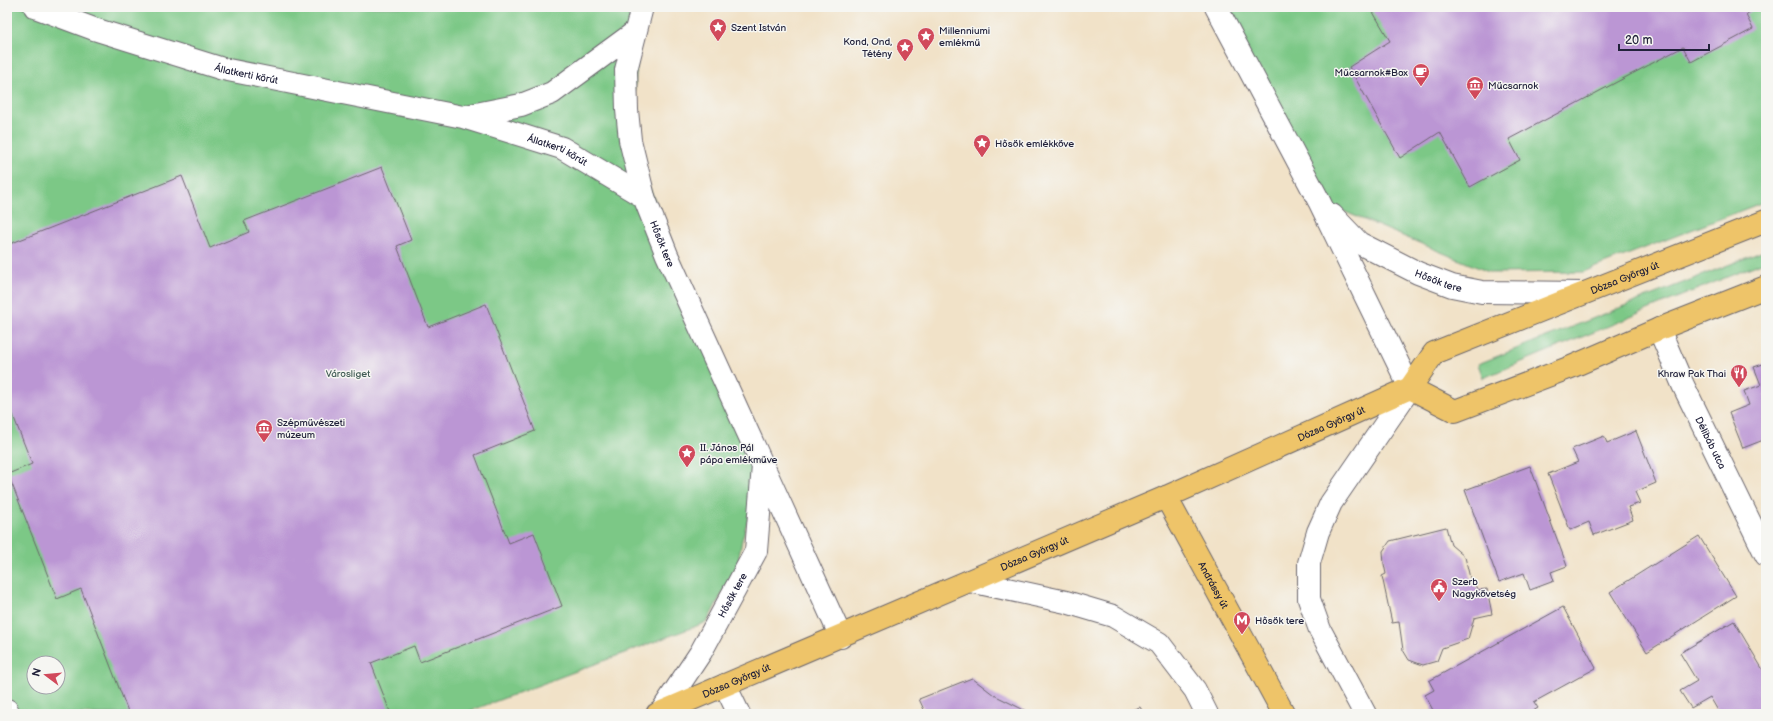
<svg xmlns="http://www.w3.org/2000/svg" width="1773" height="721" font-family="'Balsamiq Sans',sans-serif">
<rect width="100%" height="100%" fill="#f6f6f2"/>
<filter id="ink" filterUnits="userSpaceOnUse"><feTurbulence type="fractalNoise" baseFrequency=".025" numOctaves="2"/><feDisplacementMap in="SourceGraphic" scale="8" xChannelSelector="R" yChannelSelector="G"/><feConvolveMatrix kernelMatrix="1 2 1 2 8 2 1 2 1" color-interpolation-filters="sRGB"/></filter>
<filter id="wash" filterUnits="userSpaceOnUse"><feTurbulence type="fractalNoise" baseFrequency=".012" numOctaves="4" result="noise"/><feDisplacementMap in="SourceGraphic" scale="16" xChannelSelector="R" yChannelSelector="G"/><feGaussianBlur stdDeviation="0.9" result="paint"/><feColorMatrix in="noise" values="0 0 0 0 0 0 0 0 0 0 0 0 0 0 0 0 0 1.4 0 .05"/><feComposite in="paint" operator="in"/></filter>
<g filter="url(#wash)">
<rect width="100%" height="100%" fill="#f1e2c8"/>
<path fill="#7cc886" stroke="#4f7560" fill-rule="evenodd" d="M7,7h635l-12,133 133,325 -21,75 -4,23 -31,59 -245,92h-455zM34,663h24v24h-24z
M1216,7h550v194l-183,71 -92,1 -172,-72z
M1766,250v11l-283,117 -5,-14z"/>
<g id="blocks">
<path fill="#bb96d4" d="M1370,7h385l-9,8 7,14 -62,33 -8,-15 -174,92 11,21 -50,27 -30,-55 -40,26 -51,-91 41,-26z
M382,167l29,73 -14,6 31,81 58,-23 49,127 -60,24 34,88 25,-10 28,73 -142,56 -6,-16 -43,17 20,51h-262l-48,-125 -24,10 -49,-125 24,-10 -25,-64v-155l175,-69 28,72 39,-16 -5,-11z
M1766,363v76l-23,9 -14,-35 20,-8 -5,-14 17,-6 -7,-18z
M1636,431l20,52 -21,9 5,11 -12,4 5,13 -39,15 -5,-13 -19,8 -22,-56 30,-12 -6,-13 32,-13 3,7z
M1530,466l37,100 -16,6 3,9 -24,9 -6,-17 -25,9 -34,-92z
M1446,527l5,18 14,12 5,21 8,12 9,-1 5,25 -18,4 -6,21 -26,9 -5,13 -14,4 -14,-5 -6,-10 -4,-28 -7,1 -10,-47 4,-2 -2,-10 -1,-13 7,-10z
M1699,536l37,60 -89,56 -37,-60z
M1563,607l33,61 -62,34 4,6 -10,6h-93l-10,-19 9,-5 -5,-9z
M1734,621l32,54v39h-46l-10,-17 -19,11 -11,-17 17,-10 -17,-28z
M972,678l22,17 32,16 13,3h-113l-7,-15z
M1140,707l4,7h-23z"/>
</g>
</g>
<g filter="url(#ink)">
<use href="#blocks" fill-opacity="0" stroke="#6a656c" stroke-width="1"/>
<g fill="none" stroke-linecap="round" stroke-linejoin="round">
<defs>
<g id="minor">
<path id="s1" d="M35,7l59,22 129,40 240,48 99,31 82,49"/>
<path id="s2" d="M642,7l-16,63 1,40 3,30 14,57 23,58 174,382"/>
<path d="M1216,7l103,194 91,187 -79,115 -13,29 -9,31v36l11,31 45,84"/>
<path d="M466,116l55,-11 31,-12 83,-61"/>
<path id="s3" d="M1332,215l27,28 59,30 34,13 30,6 101,1"/>
<path id="s4" d="M1659,329l24,56 83,170"/>
<path d="M970,581l96,21 47,14 46,27 36,47 12,24"/>
<path d="M725,685l14,29"/>
<path d="M7,710l2,4"/>
<path id="s5" d="M661,712l40,-60 55,-101 7,-85"/>
</g>
<g id="major">
<path d="M1410,388l45,23 116,-44 88,-38 107,-42"/>
<path id="s6" d="M1166,497l118,217"/>
<path id="s7" d="M657,714l509,-217 244,-109 24,-35 332,-132"/>
</g>
</defs>
<use href="#minor" stroke="#6a656c" stroke-width="24"/>
<use href="#major" stroke="#6a656c" stroke-width="24"/>
<use href="#minor" stroke="#fff" stroke-width="22"/>
<use href="#major" stroke="#eec469" stroke-width="22"/>
</g>
</g>
<defs>
<symbol id="sight-pin" viewBox="-11 -11 22 30"><path d="M0 17L-7.5 6A9.5 9.5 0 1 1 7.5 6Z" fill="#d1495b" stroke="#f6f6f2"/><path d="M0-6L1.8-2.2L6-1.7L2.9 1.2L3.7 5.4L0 3.3L-3.7 5.4L-2.9 1.2L-6-1.7L-1.8-2.2Z" fill="#fff"/></symbol>
<symbol id="cafe-pin" viewBox="-11 -11 22 30"><path d="M0 17L-7.5 6A9.5 9.5 0 1 1 7.5 6Z" fill="#d1495b" stroke="#f6f6f2"/><path d="M-5.5-4.5H6V0H3Q3 3.5 0 3.5H-2.5Q-5.5 3.5-5.5 0ZM3-3.2v2h1.7v-2ZM-6 4.5H4V6H-6Z" fill="#fff"/></symbol>
<symbol id="museum-pin" viewBox="-11 -11 22 30"><path d="M0 17L-7.5 6A9.5 9.5 0 1 1 7.5 6Z" fill="#d1495b" stroke="#f6f6f2"/><path d="M0-6L6-3V-2H-6V-3ZM-5-1h2V3h-2ZM-1-1h2V3h-2ZM3-1h2V3H3ZM-6 4H6V6H-6Z" fill="#fff"/></symbol>
<symbol id="restaurant-pin" viewBox="-11 -11 22 30"><path d="M0 17L-7.5 6A9.5 9.5 0 1 1 7.5 6Z" fill="#d1495b" stroke="#f6f6f2"/><path d="M-5-6h1v4h1v-4h1v4h1v-4h1v5L-1.5 .5V6h-2V.5L-5-1ZM5-6V6H3V1.5H1.5Q1.5-4 5-6Z" fill="#fff"/></symbol>
<symbol id="civic-pin" viewBox="-11 -11 22 30"><path d="M0 17L-7.5 6A9.5 9.5 0 1 1 7.5 6Z" fill="#d1495b" stroke="#f6f6f2"/><path d="M-.6-6.5H3V-4.5H.6V-3L4-1V1h2V6H-6V1h2V-1L-.6-3ZM-1.2 2.5V6h2.4V2.5Z" fill="#fff"/></symbol>
<symbol id="metro-pin" viewBox="-11 -11 22 30"><path d="M0 17L-7.5 6A9.5 9.5 0 1 1 7.5 6Z" fill="#d1495b" stroke="#f6f6f2"/><path d="M-5.5 5V-5H-3L0 0L3-5H5.5V5H3V-.5L0 4L-3-.5V5Z" fill="#fff"/></symbol>
</defs>
<g fill-rule="evenodd">
<use href="#sight-pin" x="708" y="17" width="20" height="27"/>
<use href="#sight-pin" x="916" y="26" width="20" height="27"/>
<use href="#sight-pin" x="895" y="37" width="20" height="27"/>
<use href="#cafe-pin" x="1411" y="62" width="20" height="27"/>
<use href="#museum-pin" x="1465" y="75" width="20" height="27"/>
<use href="#sight-pin" x="972" y="133" width="20" height="27"/>
<use href="#restaurant-pin" x="1729" y="363" width="20" height="27"/>
<use href="#museum-pin" x="254" y="418" width="20" height="27"/>
<use href="#sight-pin" x="677" y="443" width="20" height="27"/>
<use href="#civic-pin" x="1429" y="577" width="20" height="27"/>
<use href="#metro-pin" x="1232" y="610" width="20" height="27"/>
</g>
<g text-anchor="middle" stroke-width="3" stroke-linejoin="round" paint-order="stroke">
<g font-size="10" fill="#22223b" stroke="#f6f6f2" text-anchor="start">
<text x="731" y="31">Szent István</text>
<text x="939" y="34">Millenniumi<tspan x="939" dy="12">emlékmű</tspan></text>
<text x="892" y="45" text-anchor="end">Kond, Ond,<tspan x="892" dy="12">Tétény</tspan></text>
<text x="1408" y="76" text-anchor="end">Műcsarnok#Box</text>
<text x="1488" y="89">Műcsarnok</text>
<text x="995" y="147">Hősök emlékköve</text>
<text x="1726" y="377" text-anchor="end">Khraw Pak Thai</text>
<text x="277" y="426">Szépművészeti<tspan x="277" dy="12">múzeum</tspan></text>
<text x="700" y="451">II. János Pál<tspan x="700" dy="12">pápa emlékműve</tspan></text>
<text x="1452" y="585">Szerb<tspan x="1452" dy="12">Nagykövetség</tspan></text>
<text x="1255" y="624">Hősök tere</text>
</g>
<g font-size="10" fill="#22223b" stroke="#f6f6f2">
<text dy="4" stroke="none"><textPath href="#s1" startOffset="222">Állatkerti körút</textPath></text>
<text dy="4" stroke="none"><textPath href="#s1" startOffset="543">Állatkerti körút</textPath></text>
<text dy="4" stroke="none"><textPath href="#s2" startOffset="244">Hősök tere</textPath></text>
<text dy="4" stroke="none"><textPath href="#s7" startOffset="1068">Dózsa György út</textPath></text>
<text dy="4" stroke="none"><textPath href="#s3" startOffset="127">Hősök tere</textPath></text>
<text dy="4" stroke="none"><textPath href="#s7" startOffset="734">Dózsa György út</textPath></text>
<text dy="4" stroke="none"><textPath href="#s4" startOffset="125">Délibáb utca</textPath></text>
<text dy="4" stroke="none"><textPath href="#s7" startOffset="410">Dózsa György út</textPath></text>
<text dy="4" stroke="none"><textPath href="#s6" startOffset="100">Andrássy út</textPath></text>
<text dy="4" stroke="none"><textPath href="#s5" startOffset="137">Hősök tere</textPath></text>
<text dy="4" stroke="none"><textPath href="#s7" startOffset="86">Dózsa György út</textPath></text>
</g>
<g font-size="10" fill="#425c55" stroke="#f6f6f2">
<text x="348" y="377">Városliget</text>
</g>
</g>
<rect width="1773" height="721" fill="none" stroke="#f6f6f2" stroke-width="24"/>
<g transform="translate(46 675) rotate(286)"><circle r="19" fill="#f6f6f2" stroke="#a1a1a9"/>
<path d="M0-3L7 15L0 10L-7 15Z" fill="#d1495b"/>
<text y="-6" font-size="11" font-weight="bold" text-anchor="middle" fill="#22223b">N</text>
</g>
<path d="M1619 44v6h90v-6" fill="none" stroke="#22223b" stroke-width="2"/>
<text x="1625" y="44" font-size="12" fill="#22223b" stroke="#f6f6f2" stroke-width="3" paint-order="stroke">20 m</text>
</svg>
